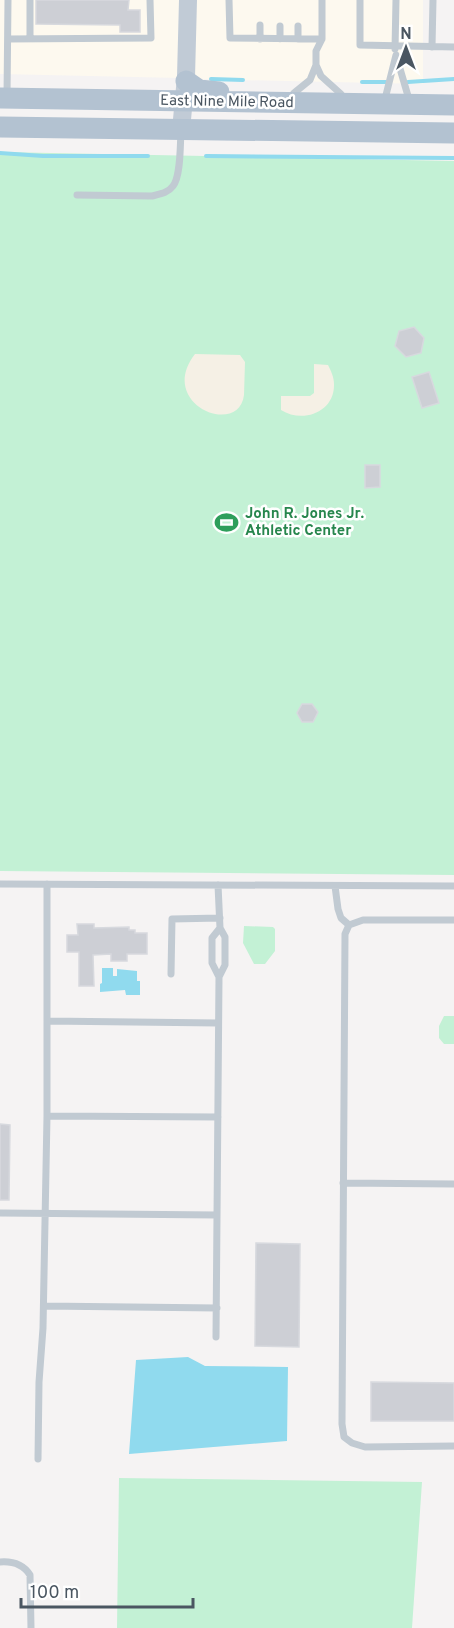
<svg xmlns="http://www.w3.org/2000/svg" width="454" height="1628" font-family="Overpass,sans-serif">
<rect width="100%" height="100%" fill="#f5f3f3"/>
<path fill="#fdf9ef" d="M0,0h182l-2,78 -180,-4z
M194,0h229v84l-231,-5z"/>
<path fill="#c3f1d5" d="M0,152l454,9v714l-454,-4z
M244,926l29,1 2,2v22l-10,13h-11l-11,-21z
M444,1016h10v28h-10l-5,-6v-12z
M119,1478l303,4 -10,146h-295z"/>
<path fill="#f5f0e5" d="M195,354l45,1 5,7 -1,33c-5,43 -88,9 -49,-41z
M314,364l14,1c3,6 6,12 6,19 1,28 -31,40 -53,26v-14h29l4,-3z"/>
<path fill="#90daee" d="M102,968h11v8h4v-7l20,2v10h3v14h-14l-1,-5 -25,2v-8l2,-1z
M188,1357l17,9 83,1 -1,74 -158,13 7,-94z"/>
<g fill="none" stroke-linecap="round" stroke-linejoin="round">
<path stroke="#90daee" stroke-width="4" d="M211,79l32,1
M362,82h27
M408,82l46,-3
M0,153l43,3h105
M206,156l248,2"/>
</g>
<path fill="#cdcfd5" stroke="#d7d9de" stroke-width="1.5" d="M36,0h93l-1,10h12v22h-20v-7l-84,-1z
M414,327l10,11 -3,15 -15,4 -11,-11 4,-15z
M429,372l10,31 -17,5 -10,-31z
M365,465h15v22l-15,1z
M302,704h10l6,8 -5,10h-11l-5,-9z
M77,924h17v4l35,-1v3h6v3h12v21h-20v7h-16v-7l-18,1 1,31h-15v-34h-12v-17h11z
M0,1124l10,1 -1,75h-9z
M256,1243l44,1 -1,103 -44,-1z
M371,1382l83,1v38h-83z"/>
<g fill="none" stroke-linecap="round" stroke-linejoin="round">
<path stroke="#c1cad2" stroke-width="7" d="M30,0v39
M229,0l1,38 92,1
M360,0v45l94,2
M260,25v14
M280,26v13
M298,26v13
M8,39l143,-1 -1,-38
M432,47l1,-47
M395,49l1,-49
M316,65l5,11 20,18
M294,93l16,-13 6,-15v-14l6,-12v-39
M386,95l10,-40 12,41
M7,96l1,-96
M77,195l75,1c8,-2 16,-3 21,-10 8,-10 7,-41 8,-54
M0,884l454,2
M218,885l2,43 5,9v28l-6,12 -7,-14v-25l8,-10
M335,886l3,23 3,9 8,7
M454,920h-91l-14,5 -4,9 -3,490 2,13 8,6 13,4 89,-1
M171,974l1,-55 48,-1
M47,1021l171,2
M47,1116v-232
M343,1183l111,1
M0,1213l217,2
M44,1306l173,2
M216,1337l3,-360
M38,1459l1,-77 4,-54 4,-212 171,1
M0,1562c13,-1 23,2 30,13l1,53"/>
<path stroke="#c1cbd6" stroke-width="18" d="M181,130l5,-53 2,-77"/>
<path stroke="#b3c2d1" stroke-width="21" d="M186,81l13,9 20,2
M0,98l454,7
M0,127l454,6"/>
</g>
<defs>
<symbol id="stadium-bare" viewBox="-9 -9 18 18"><path d="M0-5a6.5 5 0 1 0 0 10a6.5 5 0 1 0 0-10ZM-3.5-1.8h7v3.6h-7Z" fill="#2e9e5b" stroke="#fff" stroke-width="2.5" paint-order="stroke"/></symbol>
</defs>
<g fill-rule="evenodd">
<use href="#stadium-bare" x="210" y="506" width="33" height="33"/>
</g>
<g text-anchor="middle" stroke-width="5" stroke-linejoin="round" paint-order="stroke">
<g font-size="15" fill="#4a5661" stroke="#fff">
<text transform="translate(227 101) rotate(1)" y="5">East Nine Mile Road</text>
</g>
<g font-size="15" font-weight="bold" fill="#27864d" stroke="#fff" text-anchor="start">
<text x="245" y="518">John R. Jones Jr.<tspan x="245" dy="17">Athletic Center</tspan></text>
</g>
</g>
<g transform="translate(406 48)" stroke="#ffffff" stroke-width="4.5" paint-order="stroke">
<path d="M0-4.5L10 22L0 15L-10 22Z" fill="#4a5661"/>
<text y="-9" font-size="16" font-weight="bold" text-anchor="middle" fill="#4a5661">N</text>
</g>
<path d="M21 1598v9h172v-9" fill="none" stroke="#4a5661" stroke-width="3"/>
<text x="30" y="1598" font-size="18" fill="#4a5661" stroke="#ffffff" stroke-width="4.5" paint-order="stroke">100 m</text>
</svg>
